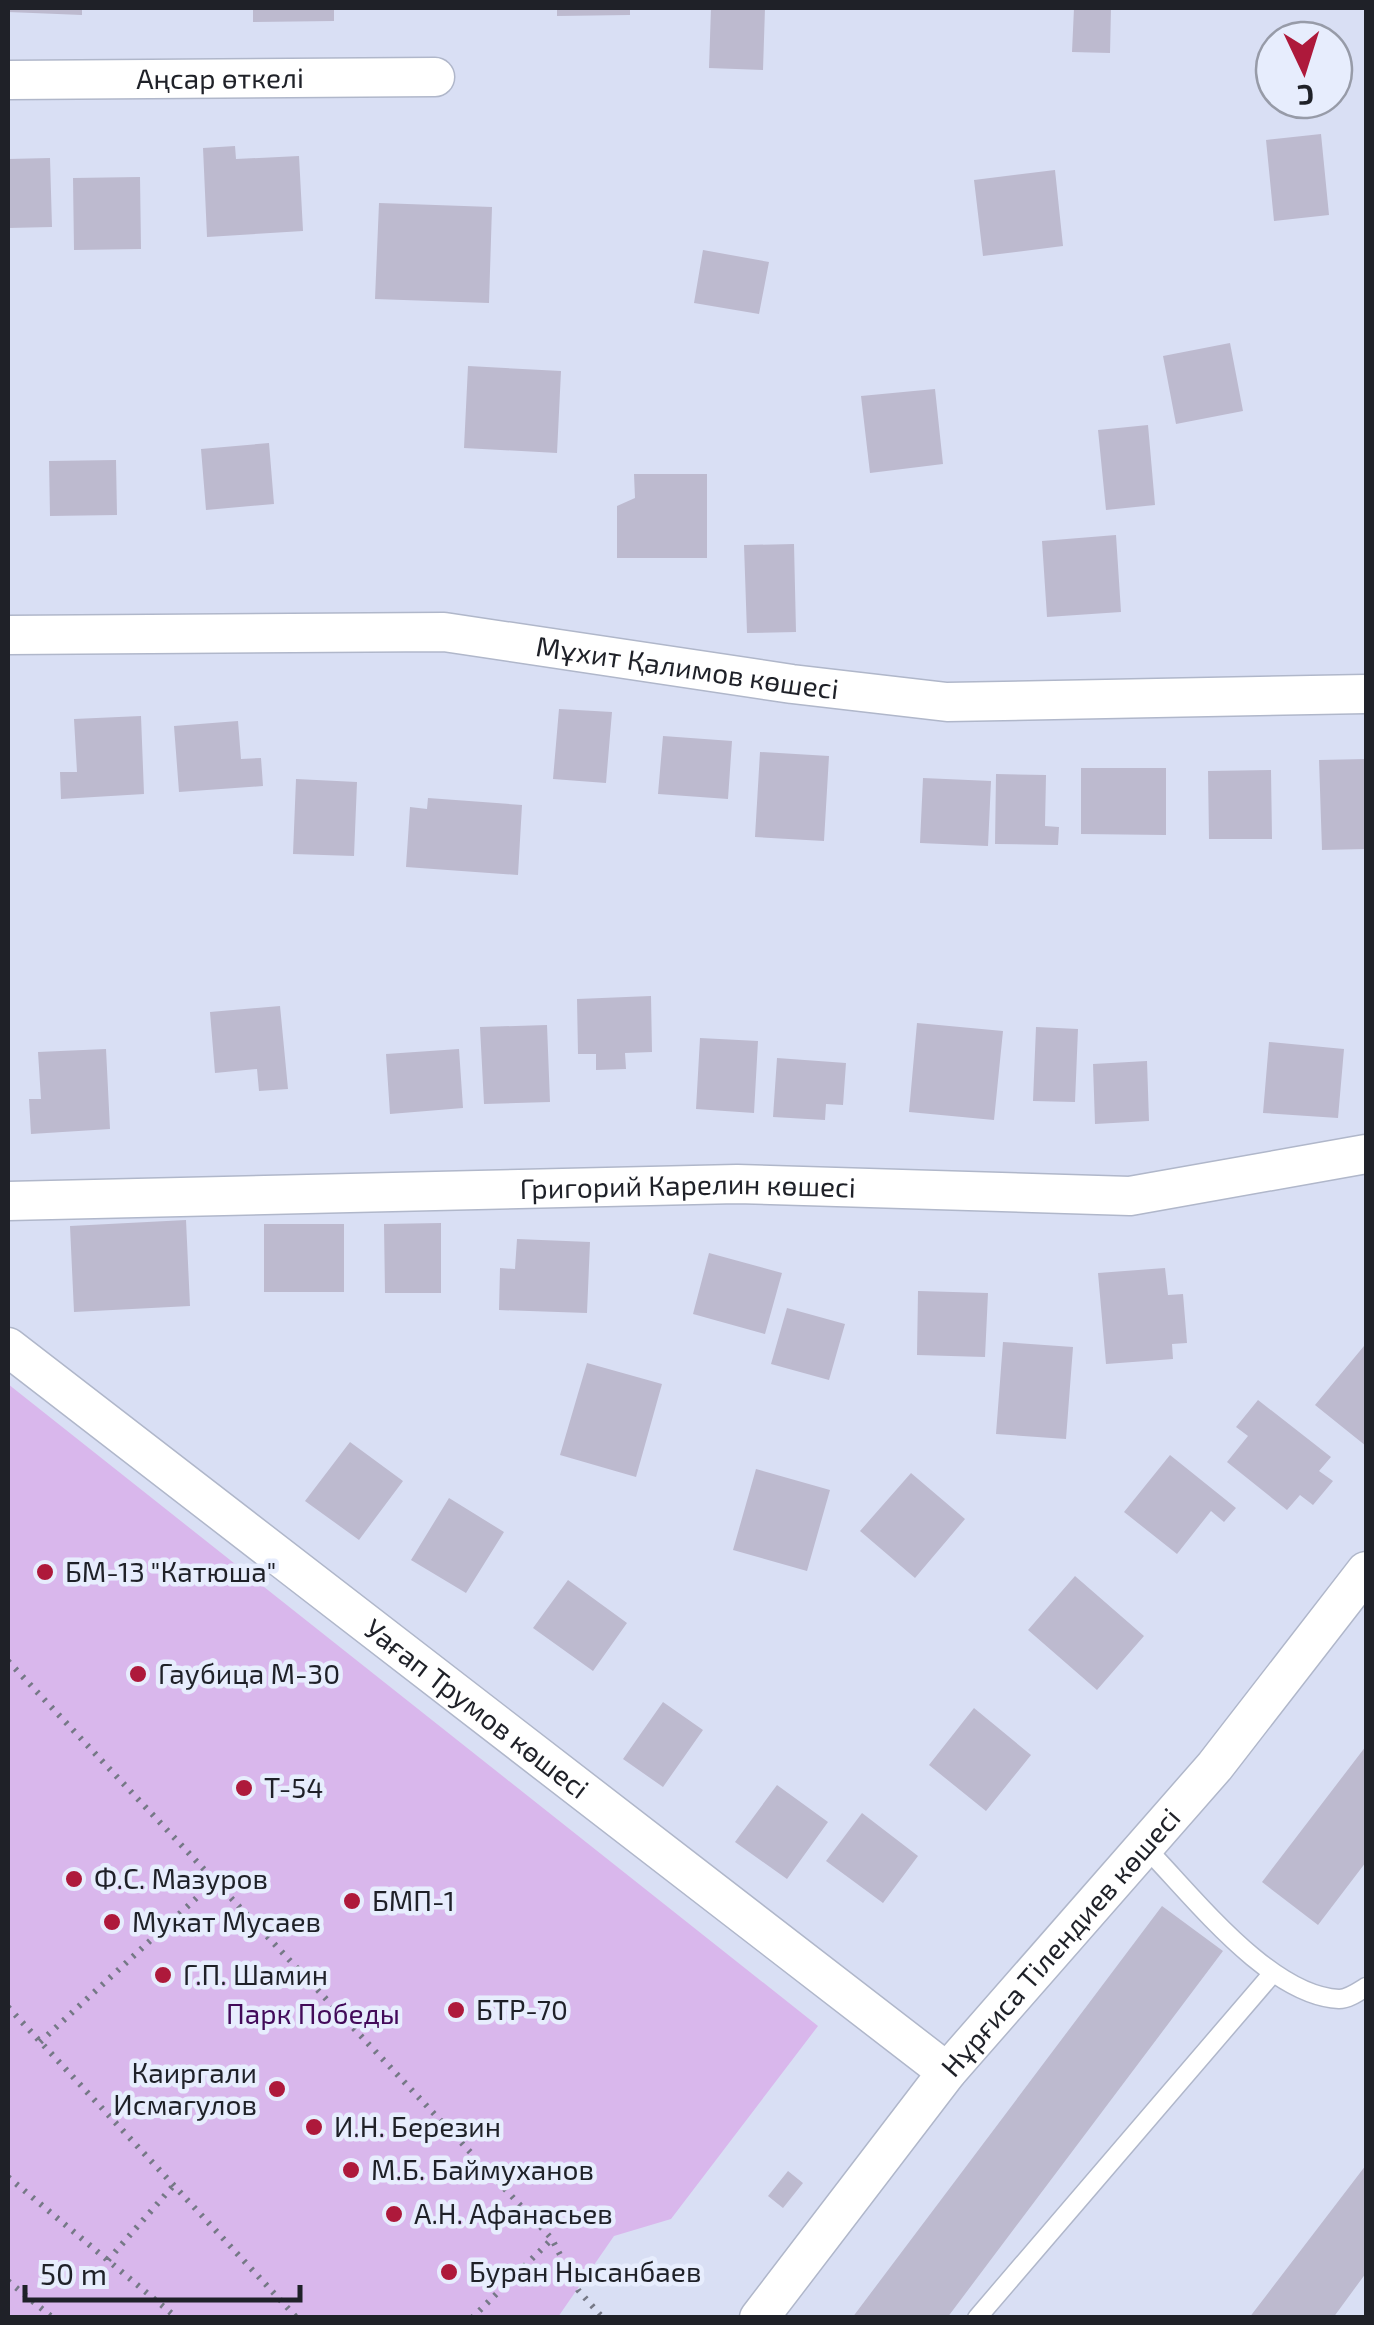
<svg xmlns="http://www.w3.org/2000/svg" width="1374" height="2325" font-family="'Exo 2',sans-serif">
<rect width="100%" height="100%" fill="#d9dff4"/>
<path fill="#d9b7ec" d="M8,1384l810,642 -147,193 -57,17 -56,81h-550z"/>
<path fill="#bdbacf" d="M8,8h74v7l-74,-3z
M253,8h81v13l-81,1z
M557,8h73v7l-73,1z
M711,8h54l-2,62 -54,-2z
M1074,8h37l-1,45 -38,-1z
M1321,134l8,81 -55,6 -8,-81z
M235,146l1,13 63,-3 4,75 -96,6 -4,-89z
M50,158l2,69 -44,1v-69z
M1055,170l8,76 -80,10 -9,-76z
M140,177l1,72 -67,1 -1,-72z
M379,203l113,4 -3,96 -114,-4z
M703,250l66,12 -10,52 -65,-11z
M1230,343l13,68 -67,13 -13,-68z
M468,366l93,5 -4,82 -93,-5z
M935,389l8,75 -73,9 -9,-77z
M1148,425l7,80 -49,5 -8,-80z
M269,443l5,61 -68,6 -5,-61z
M116,460l1,55 -67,1 -1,-55z
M634,474h73v84h-90v-52l18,-8z
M1116,535l5,77 -74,5 -5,-76z
M794,544l2,88 -49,1 -3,-88z
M559,709l53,3 -6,71 -53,-4z
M141,716l3,78 -83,5 -1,-27h17l-3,-53z
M238,721l3,38 20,-1 2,28 -84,6 -5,-66z
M663,736l69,5 -4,58 -70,-5z
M760,752l69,4 -5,85 -69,-4z
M1366,759v90l-44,1 -3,-90z
M1081,768h85v67l-85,-1z
M1271,770l1,69h-63l-1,-68z
M996,774l50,1 -1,51 14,1 -1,18 -63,-1z
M923,778l68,3 -3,65 -68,-3z
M296,779l61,3 -3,74 -61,-2z
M428,798l94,7 -4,70 -112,-8 4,-60 17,2z
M651,996l1,56 -27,1 1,16 -30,1v-16h-18l-1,-55z
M280,1006l8,83 -29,2 -2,-22 -42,4 -5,-61z
M917,1023l86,8 -9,89 -85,-8z
M547,1025l3,77 -66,2 -4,-77z
M1036,1027l42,2 -3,73 -42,-1z
M700,1038l58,3 -4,72 -58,-4z
M1269,1042l75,7 -6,69 -75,-5z
M106,1049l4,80 -79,5 -2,-35h12l-3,-47z
M459,1049l4,59 -73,6 -4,-60z
M777,1058l69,5 -3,42 -17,-1 -1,16 -52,-3z
M1147,1061l2,60 -54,3 -2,-60z
M186,1220l4,86 -116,6 -4,-86z
M441,1223v70h-56l-1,-69z
M264,1224h80v68h-80z
M517,1239l73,3 -3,71 -88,-3 1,-42 15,1z
M709,1253l73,20 -17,61 -72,-20z
M1165,1268l3,27 15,-1 4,49 -15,1 1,15 -67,5 -8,-91z
M918,1291l70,2 -3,64 -68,-2z
M787,1308l58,16 -16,56 -58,-16z
M1003,1342l70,5 -7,92 -70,-5z
M1364,1346l2,2v98l-51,-41z
M587,1363l75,21 -26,93 -76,-22z
M1258,1400l73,57 -12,14 14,10 -20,24 -13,-10 -13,15 -60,-48 21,-26 -12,-9z
M350,1442l53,39 -44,59 -54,-39z
M1170,1455l66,53 -12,14 -13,-11 -34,43 -53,-42z
M756,1469l74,21 -23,81 -74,-21z
M911,1473l54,46 -50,59 -55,-47z
M449,1498l55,34 -38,61 -55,-33z
M1075,1576l69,60 -47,54 -69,-60z
M568,1580l59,43 -34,48 -60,-43z
M663,1702l40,28 -40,57 -40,-28z
M974,1708l57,47 -45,56 -57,-46z
M1366,1746v116l-48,63 -56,-43z
M777,1785l51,37 -41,57 -52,-37z
M862,1813l56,43 -35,47 -57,-42z
M1162,1906l61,45 -276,367h-95z
M1366,2165v108l-33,45h-84z
M788,2171l15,12 -20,25 -15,-12z"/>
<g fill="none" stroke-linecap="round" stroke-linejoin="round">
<defs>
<path id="lane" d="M1142,1844c48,48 126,152 197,155 9,0 19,-7 27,-12
M977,2318l295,-344"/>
<g id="street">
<path id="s1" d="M8,80l427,-3"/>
<path id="s2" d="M8,635l436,-3 348,52 155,18 419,-8"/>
<path id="s3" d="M8,1201l729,-17 393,12 236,-42"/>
<path id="s4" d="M8,1347l939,725"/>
<path id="s5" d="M759,2318l188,-246 268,-306 151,-195"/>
</g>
</defs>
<use href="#lane" stroke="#b0b7ca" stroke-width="21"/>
<use href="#street" stroke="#b0b7ca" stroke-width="41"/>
<path stroke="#757886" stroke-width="6" stroke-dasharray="2.5 8" stroke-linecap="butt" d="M8,1661l544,578 26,51 25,28
M8,2007l289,311
M40,2042l175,-161
M8,2177l169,141
M108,2260l65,-74
M8,2281l45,37
M472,2318l80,-79"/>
<use href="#lane" stroke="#fff" stroke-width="18"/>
<use href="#street" stroke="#fff" stroke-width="38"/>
</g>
<g fill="#ae193b" stroke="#e7edfd" stroke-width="4">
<circle cx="45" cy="1572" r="10"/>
<circle cx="138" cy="1674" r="10"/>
<circle cx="244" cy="1788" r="10"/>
<circle cx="74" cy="1879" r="10"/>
<circle cx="352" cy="1901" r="10"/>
<circle cx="112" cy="1922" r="10"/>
<circle cx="163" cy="1975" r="10"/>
<circle cx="456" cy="2010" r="10"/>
<circle cx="277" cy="2089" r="10"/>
<circle cx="314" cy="2127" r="10"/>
<circle cx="351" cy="2170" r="10"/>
<circle cx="394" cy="2214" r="10"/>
<circle cx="449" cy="2272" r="10"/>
</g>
<g text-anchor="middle" stroke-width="9" stroke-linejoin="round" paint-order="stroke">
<g font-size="28" fill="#1f2128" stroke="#e7edfd">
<text dy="10" stroke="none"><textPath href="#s1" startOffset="212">Аңсар өткелі</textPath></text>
<text dy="10" stroke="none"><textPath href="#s2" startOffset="682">Мұхит Қалимов көшесі</textPath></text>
<text dy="10" stroke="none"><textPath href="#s3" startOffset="680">Григорий Карелин көшесі</textPath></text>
<text dy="10" stroke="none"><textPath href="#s4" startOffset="592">Уағап Трумов көшесі</textPath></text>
<text dy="10" stroke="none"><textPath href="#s5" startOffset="482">Нұрғиса Тілендиев көшесі</textPath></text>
</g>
<g font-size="28" fill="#1f2128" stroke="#e7edfd" text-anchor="start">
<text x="65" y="1582">БМ-13 "Катюша"</text>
<text x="158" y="1684">Гаубица М-30</text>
<text x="264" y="1798">Т-54</text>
<text x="94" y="1889">Ф.С. Мазуров</text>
<text x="372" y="1911">БМП-1</text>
<text x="132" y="1932">Мукат Мусаев</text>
<text x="183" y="1985">Г.П. Шамин</text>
<text x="476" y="2020">БТР-70</text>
<text x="257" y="2083" text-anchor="end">Каиргали<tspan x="257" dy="32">Исмагулов</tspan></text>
<text x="334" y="2137">И.Н. Березин</text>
<text x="371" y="2180">М.Б. Баймуханов</text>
<text x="414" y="2224">А.Н. Афанасьев</text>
<text x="469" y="2282">Буран Нысанбаев</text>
</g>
<g font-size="28" fill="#420a59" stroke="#e7edfd">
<text x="313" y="2024">Парк Победы</text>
</g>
</g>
<rect width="1374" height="2325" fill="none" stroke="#1f2128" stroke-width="20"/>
<g transform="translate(1304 70) rotate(176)"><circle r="48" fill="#e7edfd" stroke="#979ba8" stroke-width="2.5"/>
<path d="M0-8L18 38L0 25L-18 38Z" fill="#ae193b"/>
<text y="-15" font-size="28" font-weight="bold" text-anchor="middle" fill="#1f2128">С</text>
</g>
<path d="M25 2285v15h275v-15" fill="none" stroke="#1f2128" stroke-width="5"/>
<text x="40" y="2285" font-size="30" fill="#1f2128" stroke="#e7edfd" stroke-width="8" paint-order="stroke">50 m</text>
</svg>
